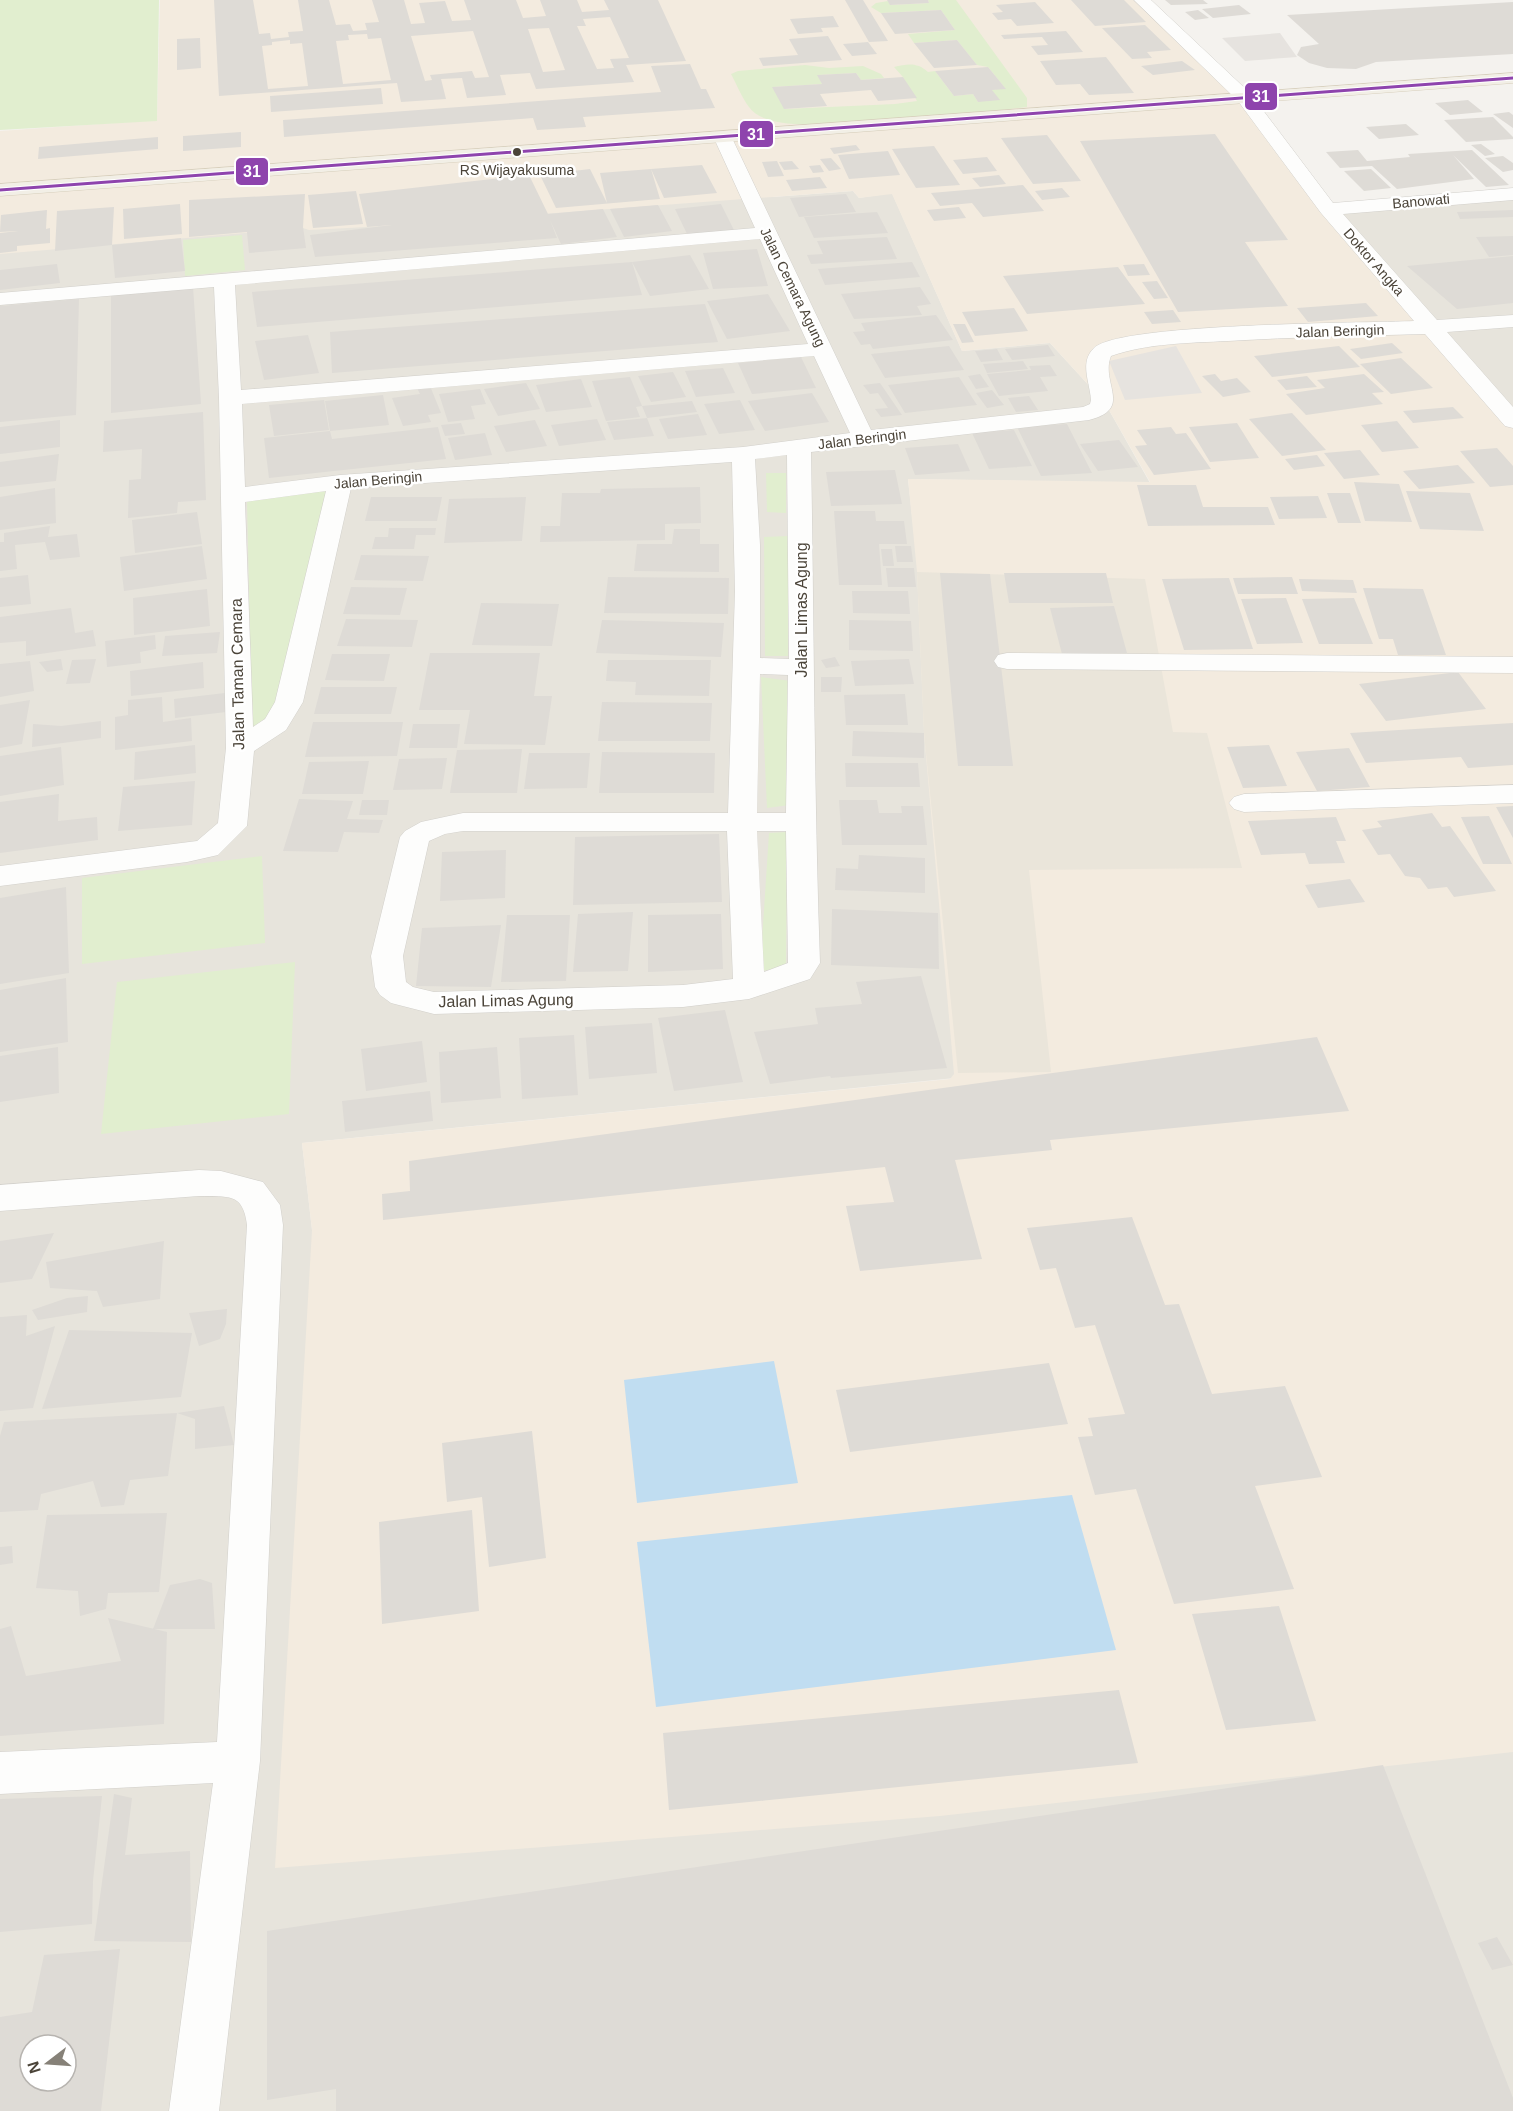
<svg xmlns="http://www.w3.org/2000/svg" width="1513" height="2111" font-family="Arial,sans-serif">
<rect width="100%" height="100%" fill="#f4f2ee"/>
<path fill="#e7e4dc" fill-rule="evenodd" d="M750,191l23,6 80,-6 6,7 33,-5 70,158 88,-8 55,60 45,80 -242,-4 10,91 37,508 -653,65 10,87 1201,517v364h-1513v-1863zM30,2045h36v36h-36z
M1513,193v228l-187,-212z"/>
<path fill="#f3ebdf" d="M160,0h979l105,97 269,324v1331l-573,64 -665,52 37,-638 -10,-87 648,-64 4,-5 -30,-341 -7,-161 -9,-93 242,3 -45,-79 -55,-60 -88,8 -70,-157 -33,4 -6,-7 -486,36 -58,3 -6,-2 -303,26v-123l157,-11z"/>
<path fill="#eae5da" d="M917,572l228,7 28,153 34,1 35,135 -213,2 22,202 -93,1 -34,-340z"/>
<path fill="#e1eecf" d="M0,0h159l-2,121 -157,9z
M928,0h28l71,98v9l-42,5 -173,13c-19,-1 -51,-1 -63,-18 -7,-9 -12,-22 -18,-33l7,-3 67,-6 24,3 34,-2 18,8 3,4 -23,2 -5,-7 -38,2 4,9 -49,3 12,22 110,-5 22,-3 -14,-24 -9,-10c13,-3 23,-5 34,5l7,-1 19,25 19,-2 5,8 14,-12 13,-2 -17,-21 -11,-2 -20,-25 -43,3 -6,-9 47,-4 -14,-20 -60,3 -10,-6 5,-4 12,-2 3,4 38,-2z
M242,235l3,35 -60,6 -2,-36z
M766,473h20v40l-19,-1z
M329,489l-52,221 -25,19 -5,-229z
M789,536l-1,120h-23l-1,-119z
M761,677l30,4 -1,124 -23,3z
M787,832l-1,136 -26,3 9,-138z
M262,856l3,87 -183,21v-86z
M295,962l-6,152 -188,20 16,-152z"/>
<path fill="#e6e3df" d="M1280,33l17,24 -52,4 -23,-23z
M1176,346l26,47 -77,7 -16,-39z"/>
<path fill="#c0ddf1" d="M774,1361l24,122 -161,20 -13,-123z
M1072,1495l44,155 -460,57 -19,-165z"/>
<path fill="#dedbd6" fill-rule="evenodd" d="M214,0h39l6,34 11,-1 1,6 18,-2 -1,-5 15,-1 -5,-31h31l7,25 14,-1 3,7 14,-1 -2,-7 14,-1 -7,-22h32l7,24 14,-1 -6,-20 26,-2 7,20 19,-1 -7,-20h52l7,18 23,-2 -6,-16h37l5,12 27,-2 -5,-10h54l28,61 -60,4 8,17 -98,7 -6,-16 -30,2 6,20 -39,3 -5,-20 -21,1 5,20 -45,3 -4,-19 -178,13zM610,17l19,41 -19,1 4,9 -17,1 -20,-43h9l-3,-7zM549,28l16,42 -22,2 -15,-43zM473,31l16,46 -14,1 -3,-7 -42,4 2,5 -7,1 -14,-45zM367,34l1,5 13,-1 10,42 -48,4 -7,-43 13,-1 -1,-5zM290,40v4l12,-1 6,43 -40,3 -6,-43 10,-1v-3z
M845,0h18l25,41 -19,1z
M887,0h41l1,3 -39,2z
M1071,0h53l22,22 -51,4z
M1165,0h38l5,4 -37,1z
M1035,2l19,21 -37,3 -6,-7 -13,1 -6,-7 11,-1 -7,-7z
M1513,2v52l-137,8 -20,7 -29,-1 -18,-5 -12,-8 4,-8 18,-3 -32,-29z
M1239,5l12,9 -38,4 -11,-9z
M941,10l14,20 -60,4 -14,-21z
M1198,10l11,8 -14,2 -10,-8z
M833,16l6,11 -18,1 2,4 -25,2 -8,-15z
M1145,25l26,25 -24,2 5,6 -20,1 -30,-31z
M1066,31l17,21 -45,3 -7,-9 17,-1 -6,-8 -38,2 -3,-4z
M828,36l14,24 -79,6 -4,-8 39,-3 -9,-16z
M200,38l1,30 -24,2v-31z
M957,40l20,25 -43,3 -20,-25z
M868,42l9,12 -25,2 -9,-12z
M1106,57l28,36 -45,2 -9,-11 -24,1 -16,-24z
M1182,61l13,9 -42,5 -12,-9z
M690,64l11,25h5l9,19 -132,9 3,10 -49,3 -4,-12 -249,19 -1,-17 378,-28 -10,-26z
M988,67l18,22 -14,1 8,10 -22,2 -5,-8 -19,2 -19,-25z
M856,73l5,7 42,-3 14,21 -39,3 -7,-11 -51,4 7,12 -43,3 -12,-22 50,-3 -5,-9z
M381,88l2,16 -112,8 -1,-16z
M1468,100l15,12 -33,3 -15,-12z
M1509,112l4,3v13l-20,-14z
M1493,117l20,20v2l-47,3 -22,-22z
M1406,124l13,11 -40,4 -13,-12z
M241,132v15l-58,4v-15z
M1215,134l73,106 -43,2 43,64 -110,6 -98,-171z
M1047,135l34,46 -48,3 -32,-46z
M158,137v12l-120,10 1,-12z
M1481,144l14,10 -10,2 -14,-11z
M856,145l4,5 -26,4 -4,-6z
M934,146l26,39 -44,3 -24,-39z
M1358,150l9,11 43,-4 -2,-3 64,-4 37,35 -23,2 -33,-32 21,24 -77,10 -25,-23 -32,2 -14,-16z
M888,151l12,24 -51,4 -11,-24z
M1503,156l10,7v7l-10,2 -18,-14z
M987,157l10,14 -34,3 -10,-14z
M831,158l10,11 -12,2 -9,-12z
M777,161l7,15 -16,1 -6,-15z
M792,161l7,8 -15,1 -5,-8z
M702,165l15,28 -53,5 -13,-29z
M820,165l4,7 -11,1 -4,-7z
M590,169l17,34 -7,-30 51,-4 9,30 -104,9 -16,-33z
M1371,169l20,19 -27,3 -20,-20z
M529,175l19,39 55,-5 14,28 -56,7 -11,-24 7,18 -242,19 -5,-22 82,-10 -25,2 -8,-33z
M999,175l7,9 -26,3 -8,-9z
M820,177l7,11 -35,3 -6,-11z
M1023,185l21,26 -61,6 -11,-14 -32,3 -9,-13z
M1062,188l8,9 -28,3 -7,-9z
M356,191l7,33 -50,4 -5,-33z
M305,194l-2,33 3,21 -57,5 -2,-21 -58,5v-37z
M846,194l10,18 -57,5 -9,-19z
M180,204l2,30 -58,5 -1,-30z
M721,204l14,28 -47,4 -13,-27z
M658,205l14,26 -48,6 -14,-28z
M114,207l-2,38 -57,6 2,-40z
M959,207l7,11 -32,3 -7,-11z
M47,210l-1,19 4,-1v15l-33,3v5l-17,2v-20l18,-2 -18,1 1,-17z
M1513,210v7l-53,2 -3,-7z
M877,212l11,21 -74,5 -10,-21z
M1513,236v19l-24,2 -13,-20z
M887,237l10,22 -86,5 -4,-9 16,-1 -6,-13z
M181,238l4,33 -70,7 -3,-33z
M757,249l11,37 -55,3 -10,-36z
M690,255l19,34 -59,7 -18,-34z
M1513,256v47l-56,6 -50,-43z
M632,262l10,33 -385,32 -5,-35z
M912,262l8,15 -95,8 -7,-16z
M57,264l3,19 -60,7v-20z
M1144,264l6,11 -22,1 -5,-11z
M1118,267l27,37 -118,10 -24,-38z
M1157,281l11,17 -14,1 -12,-17z
M193,287l8,117 -90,9v-119z
M920,287l11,17 -14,2 5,9 -68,4 -13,-25z
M768,294l22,37 -63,8 -20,-38z
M79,299l-3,116 -76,7v-116z
M1366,303l12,13 -70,6 -11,-14z
M705,304l13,38 -386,31 -2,-41z
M1014,308l14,23 -53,5 -13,-24z
M1173,310l8,12 -29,2 -8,-12z
M936,315l17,25 -80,9 -3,-5 -9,1 -8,-13 12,-1 -4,-8z
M953,324h12l9,18 -12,1z
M308,335l11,38 -55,7 -9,-39z
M1392,343l11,10 -42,6 -11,-10z
M1048,345l7,11 -43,4 -7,-11z
M949,346l15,24 -79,8 -14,-24z
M1339,346l21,21 -88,10 -18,-21z
M997,349l6,11 -22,2 -6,-11z
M801,357l15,31 -64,6 -14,-31z
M1401,358l32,30 -42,6 -31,-30z
M1023,361l5,8 -41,4 -4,-9z
M1050,365l7,11 -17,1 8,14 -49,5 -12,-22 44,-4 -2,-4z
M723,368l12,25 -39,4 -11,-26z
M673,372l13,25 -35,5 -13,-26z
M980,374l9,13 -13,2 -8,-13z
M1215,374l6,7 16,-3 14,14 -28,5 -21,-21z
M1364,374l20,18 -12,1 11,11 -77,11 -20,-21 39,-6 -8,-8z
M1307,376l10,11 -31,3 -9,-10z
M630,377l12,29 -6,1 4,10 -34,4 -14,-40z
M959,377l18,28 -72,8 -17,-28z
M581,379l11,28 -46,5 -10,-27z
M526,383l14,26 -42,7 -14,-27z
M880,383l22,32 -21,2 -6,-8 13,-1 -10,-15 -8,1 -7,-9z
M430,386l11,27 -13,2 3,7 -28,4 -11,-28 28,-4 -3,-6z
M480,389l6,15 -15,2 4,13 -27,3 -9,-28z
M992,390l12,15 -17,3 -11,-15z
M812,393l17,29 -64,9 -17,-30z
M383,395l6,30 -59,6 -5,-30z
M1029,396l9,14 -22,2 -8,-14z
M324,400l5,30 -55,6 -5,-31z
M740,400l15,30 -36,4 -15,-30z
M692,401l5,11 -50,6 7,18 -40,4 -7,-18 40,-4 -5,-12z
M1453,407l11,11 -51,5 -10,-12z
M203,412l3,88 -28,2 -1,11 -49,5 1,-38 12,-1 1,-30 -39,3 1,-31z
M1292,413l34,37 -44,6 -33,-37z
M698,414l9,21 -39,4 -9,-20z
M597,419l9,21 -47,6 -8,-21z
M60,420v27l-60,7v-27z
M535,420l12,26 -41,6 -12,-26z
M1397,421l22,27 -37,4 -21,-27z
M461,423l4,11 -20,2 -4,-11z
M1237,423l22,35 -49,4 -21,-35z
M1067,424l25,49 -51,3 -24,-49z
M438,427l8,32 -177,19 -5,-40 66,-7 2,8z
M1171,427l5,7 10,-1 25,36 -57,6 -19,-29 12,-1 -10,-15z
M1014,430l18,36 -43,3 -17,-36z
M485,433l7,22 -37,5 -7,-22z
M1119,440l19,27 -40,4 -18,-27z
M958,444l12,27 -55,4 -10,-27z
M1497,448l16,18v19l-23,2 -30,-36z
M1360,450l20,25 -36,4 -20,-26z
M59,454l-3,27 -56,6v-25z
M1317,455l8,11 -31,4 -9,-11z
M1458,465l17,18 -56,6 -16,-18z
M895,470l7,34 -71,2 -5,-34z
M1354,482l45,2 13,38 -47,-1z
M1137,485h59l7,22h65l7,18 -127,1z
M700,487l1,36 -36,1v16l-125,2 1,-16h19l2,-33h38l1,-4z
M55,488l1,35 -56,7v-33z
M1406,491l64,2 14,38 -64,-2z
M1327,493h23l11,30h-23z
M1318,496l9,22 -48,1 -9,-22z
M371,497h71l-5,24h-72z
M526,497l-4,44 -78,2 5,-44z
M834,511h41l1,10h28l3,23h-28l3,41h-43z
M197,512l5,32 -67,9 -3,-33z
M50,526l-2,11 29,-3 3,23 -30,3 -5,-18 -30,3 2,24 -17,2v-29h4v-9z
M389,528h47l-1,7h-19l-2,14h-42l3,-12h13z
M674,529h26v15h19v28l-85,-1 3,-27h35z
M202,546l5,33 -83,12 -4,-34z
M895,546h16l2,16h-16z
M881,549h11l2,17h-11z
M361,555l68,1 -6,25 -69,-1z
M886,568h28l2,19h-28z
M940,573l50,1 23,192h-55z
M1004,573h102l7,30h-104z
M28,575l3,29 -31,3v-29z
M608,577l121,1 -1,36 -124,-1z
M1292,577l6,17h-60l-5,-16z
M1229,578l24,71 -69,1 -22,-71z
M1299,579l54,1 4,13 -55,-2z
M351,587l56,1 -7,27 -57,-1z
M1363,588l60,1 23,66h-48l-5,-16h-14z
M207,589l3,37 -76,9 -1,-37z
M852,591h56l2,23 -57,-1z
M1286,598l17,45 -46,1 -16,-45z
M1354,598l19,46h-54l-17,-45z
M481,603l78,1 -7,42 -80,-1z
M1114,606l13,47 -65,1 -12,-46z
M71,608l4,25 18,-3 3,16 -70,10v-15l-26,2v-26z
M346,619l72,1 -6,27 -75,-1z
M602,620l122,3 -3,34 -125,-4z
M849,620l62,1 2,30 -64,-1z
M220,632l-3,21 -55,3 3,-20z
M155,635l1,14 -16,3 1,11 -34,4 -2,-26z
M430,653h110l-6,43h18l-7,49 -81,-1 6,-34h-51z
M332,654h58l-6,27 -59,-1z
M835,657l5,9 -14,2 -5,-8z
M61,659l2,11 -16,2 -8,-10z
M96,659l-6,24 -24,1 6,-24z
M909,659l5,25 -59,2 -4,-25z
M608,660h103l-2,36 -74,-1 1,-13 -30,-1z
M30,661l4,30 -34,6v-33z
M203,662l1,26 -73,8 -1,-25z
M1458,672l28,37 -100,12 -27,-37z
M821,677h21l-1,15h-20z
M321,687h76l-6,27h-77z
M225,693l1,19 -51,6 -1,-19z
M905,694l3,31h-62l-2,-30z
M162,697l1,25 28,-4 1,23 -77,9v-33l13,-2v-15z
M30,700l-8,44 -22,4v-43z
M602,702l110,1 -2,38h-112z
M101,721v17l-69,9 1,-23 28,2z
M313,722h90l-6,34 -92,1z
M1513,723v42l-45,3 -7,-11 -95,6 -16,-30z
M413,724h47l-3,24h-48z
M853,731l71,2v25l-72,-2z
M195,745l1,28 -62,7 1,-28z
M1269,745l18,41 -44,2 -16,-41z
M61,747l3,38 -64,11v-40z
M1349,748l21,39 -53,4 -21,-39z
M522,749l-5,44h-67l7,-43z
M602,752l113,1 -1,40h-115z
M529,753h61l-3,35 -63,1z
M447,758l-5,31 -49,1 6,-31z
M369,761l-6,33h-61l7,-32z
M845,763h73l2,24h-74z
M195,781l-3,44 -74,6 5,-44z
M59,794l-1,27 39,-4 1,23 -98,13v-51z
M299,799l54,2 -6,18 36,1 -4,13 -35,-1 -6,20 -55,-1z
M362,800h27l-2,15h-28z
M839,800h38l2,13h23l-1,-7h22l4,39h-85z
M1513,806v32l-17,-31z
M1432,813l10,14 8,-1 46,65 -42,6 -7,-10 -19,2 -8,-11 -15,-2 -15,-22 -12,1 -16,-25 20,-3 -5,-6z
M1489,816l23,48h-29l-22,-47z
M1336,817l10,24h-10l9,22 -36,1 -4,-11 -44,2 -13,-34z
M719,834l3,68 -149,3 2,-68z
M506,850l-1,48 -65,3 2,-49z
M859,855l66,3v35l-90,-3 1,-22 22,1z
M1350,879l15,23 -47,6 -13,-23z
M66,887l3,86 -69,11v-86z
M832,909l106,4 1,56 -108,-4z
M633,912l-5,59 -55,1 5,-58z
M721,914l2,55 -75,3v-57z
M507,915h63l-4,66 -65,1z
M501,925l-10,62 -75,-1 6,-58z
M921,976l26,92 -116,10 -1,-2 -60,8 -16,-52 64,-8 -3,-16 47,-4 -6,-22z
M66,978l2,64 -68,10v-62z
M725,1010l18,72 -69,9 -16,-73z
M652,1023l5,50 -68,6 -4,-52z
M574,1035l4,60 -56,4 -3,-61z
M1317,1037l32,74 -299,29 2,10 -97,10 27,99 -122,12 -14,-65 48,-4 -9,-35 -502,53 -1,-26 28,-3 -1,-30z
M422,1041l5,41 -61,9 -5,-42z
M58,1047l1,46 -59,9v-46z
M497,1047l4,51 -60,5 -2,-51z
M430,1091l3,30 -88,11 -3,-31z
M1132,1217l33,88 14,-1 33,90 73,-8 37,91 -67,9 39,103 -120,15 -38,-115 -41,6 -17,-58 15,-1 -5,-18 37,-4 -30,-89 -20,3 -19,-60 -16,2 -13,-42z
M54,1233l-22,46 -32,4v-42z
M164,1241l-4,58 -57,8 -6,-16 -47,-3 -4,-26z
M88,1296l-1,16 -49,8 -6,-10 35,-12z
M227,1309l-1,15 -6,15 -21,7 -10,-33z
M27,1315l-1,21 29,-10 -22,82 -33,3v-94z
M69,1330l123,3 -11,64 -139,12z
M1049,1363l19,61 -218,28 -14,-62z
M224,1406l10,39 -39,4v-30l-18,-6 -9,63 -38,4 -6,25 -23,2 -8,-26 -52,13 -3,16 -38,2v-76l4,-14 173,-9z
M532,1431l14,127 -57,9 -7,-70 -35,5 -5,-59z
M472,1510l7,101 -97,13 -3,-102z
M167,1513l-8,79 -51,1 -2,16 -26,7 -2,-25 -42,-3 11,-73z
M12,1546l1,17 -13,2v-18z
M200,1579l12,4 3,46h-62l17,-44z
M1279,1606l37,115 -90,9 -34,-116z
M108,1618l59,14 -3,92 -164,12v-107l11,-3 15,50 95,-15z
M1119,1690l19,73 -469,47 -6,-77z
M1383,1765l130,333v13h-1177v-22l-69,11v-169z
M114,1794l18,4 -7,57 65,-4 1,91 -97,-1z
M102,1796l-9,85 -1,43 -92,8v-133z
M1497,1937l16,28 -21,5 -14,-27z
M120,1949l-19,162h-101v-94l32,-5 12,-57zM30,2045h36v36h-36z"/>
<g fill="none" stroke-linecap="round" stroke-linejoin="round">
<defs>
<path id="minor" d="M1134,0h17l99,93 83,110 180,-15v12l-170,14 94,106 76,-5v12l-66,5 66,75v21l-8,-2 -80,-92c-65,2 -131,3 -197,7 -38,2 -80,2 -117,15 -11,27 23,53 -22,64l-278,32c3,170 3,341 9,511l-10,16 -61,20 -66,8 -249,7 -43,-11 -11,-8 -5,-8 -4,-31 29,-119 5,-6 16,-9 42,-9h265l7,-222 -3,-129 -381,26 -48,214 -17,28 -32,21 -7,75 -29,29 -31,7 -187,24v-20l197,-25 21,-18 8,-75 -7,-350 -5,-111 -214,18v-12l755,-65 -42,-92 2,-4h14l2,4 140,294 212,-23 7,-3 1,-4c-1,-17 -12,-38 3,-52 25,-25 272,-25 320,-27l-93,-108 -83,-112zM760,239l48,105 -567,46 -6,-105zM814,356l36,77 -107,14 -403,28 -95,12 -3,-83zM787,455l2,204 -29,-1v-113l-5,-86zM326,491l-51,211 -10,17 -12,8 -8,-225zM760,674l28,1 -2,138h-29zM463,831h264l6,148 -50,6 -249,7 -21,-5 -7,-5 -3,-26 26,-115 16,-7zM757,831h29l2,132 -24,9z
M1007,653l506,4v16l-506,-4 -9,-2 -4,-6 4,-6z
M1513,785v18l-269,9 -10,-3 -5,-6 5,-6 10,-3z
M199,1170l22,1 42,11 17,23 3,20 -23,536 -41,350h-50l44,-328 -213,11v-42l217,-10 30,-517c-4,-33 -19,-28 -48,-29l-199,15v-26z"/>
<path id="major" d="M1513,73v10l-1513,113v-12z"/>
</defs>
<use href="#minor" stroke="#d2d0cb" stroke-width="1"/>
<use href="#major" stroke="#d6cebb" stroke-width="1"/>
<use href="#minor" fill="#fdfdfc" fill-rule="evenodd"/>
<use href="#major" fill="#f2efe6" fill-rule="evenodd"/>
<defs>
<path id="bus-1" d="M0,190l1513,-112"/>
</defs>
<use href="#bus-1" stroke="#fff" stroke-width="5"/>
<use href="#bus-1" stroke="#8e44ad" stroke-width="3"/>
</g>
<circle fill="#4b4439" stroke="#fff" stroke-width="2" cx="517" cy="152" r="5"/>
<g text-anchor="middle" stroke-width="5" stroke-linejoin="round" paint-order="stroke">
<g font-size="14" fill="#4b4439" stroke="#fff">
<text x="517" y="175">RS Wijayakusuma</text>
</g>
<g font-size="14" fill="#4b4439" stroke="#fff">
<text transform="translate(1421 201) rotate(-5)" y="5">Banowati</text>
<text transform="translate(1374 262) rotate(49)" y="5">Doktor Angka</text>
<text transform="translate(793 287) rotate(64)" y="5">Jalan Cemara Agung</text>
<text transform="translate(1340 331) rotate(-2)" y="5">Jalan Beringin</text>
<text transform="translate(862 439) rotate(-7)" y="5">Jalan Beringin</text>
<text transform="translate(378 480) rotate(-5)" y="5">Jalan Beringin</text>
</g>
<g font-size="16" fill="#4b4439" stroke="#fff">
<text transform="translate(801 610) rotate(-90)" y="6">Jalan Limas Agung</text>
<text transform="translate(237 674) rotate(-91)" y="6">Jalan Taman Cemara</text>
<text transform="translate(506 1000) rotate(-1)" y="6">Jalan Limas Agung</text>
</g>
</g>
<g stroke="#fff" stroke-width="2">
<rect x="1244" y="82" width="34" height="29" rx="6" fill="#8e44ad"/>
<rect x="739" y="120" width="35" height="28" rx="6" fill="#8e44ad"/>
<rect x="235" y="157" width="34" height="29" rx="6" fill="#8e44ad"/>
</g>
<g font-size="16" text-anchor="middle" font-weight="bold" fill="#fff">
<text x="1261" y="102">31</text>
<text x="756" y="140">31</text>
<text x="252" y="177">31</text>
</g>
<g transform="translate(48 2063) rotate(253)"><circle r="28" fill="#ffffff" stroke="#b7b4b0" stroke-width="1.5"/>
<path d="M0-4.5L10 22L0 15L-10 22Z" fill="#868178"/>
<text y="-9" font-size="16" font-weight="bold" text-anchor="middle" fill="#4b4439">N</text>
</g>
</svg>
